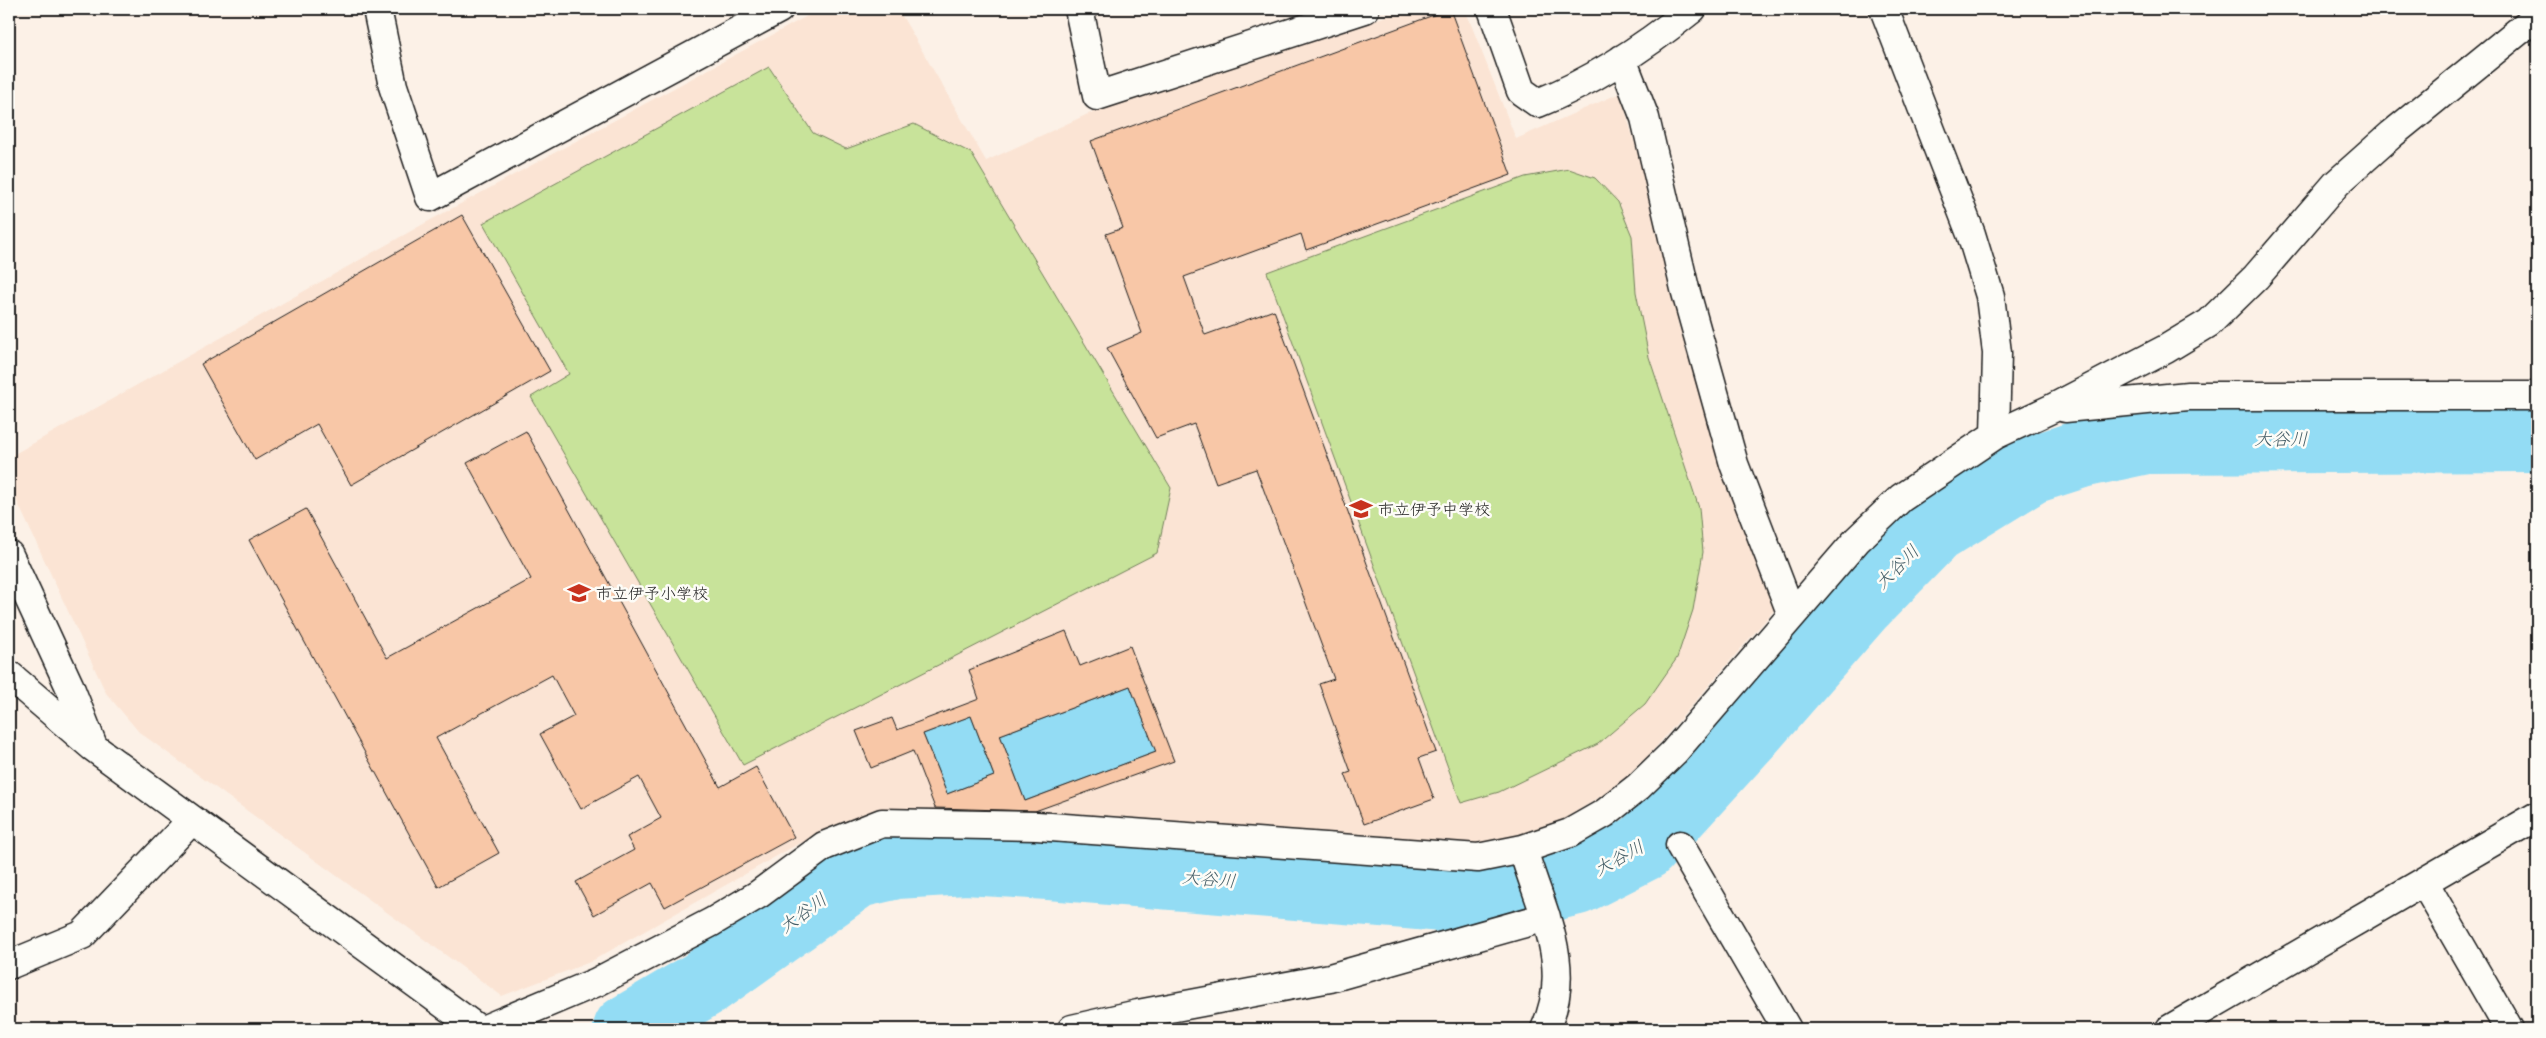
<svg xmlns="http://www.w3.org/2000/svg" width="2546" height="1038" font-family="Dekko,'Klee One',sans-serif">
<rect width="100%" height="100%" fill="#fcf1e7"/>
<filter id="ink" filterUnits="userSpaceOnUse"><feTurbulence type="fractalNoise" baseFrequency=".02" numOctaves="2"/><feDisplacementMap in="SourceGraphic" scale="10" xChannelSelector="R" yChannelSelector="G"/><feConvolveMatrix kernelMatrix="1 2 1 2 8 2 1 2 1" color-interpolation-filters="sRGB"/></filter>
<g filter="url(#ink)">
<path fill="#fbe4d4" d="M820,9h78l88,152 102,-47 320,-105h57l51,130 104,-46 43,146 15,84 23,77 74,209 -126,146 -36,34 -49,30 -31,15 -66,11 -587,-32 -82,31 -208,118 -88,34 -363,-264 -33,-39 -97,-209v-27l418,-235z"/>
<path fill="#c8e39a" stroke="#72805b" d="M769,67l44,66 33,16 68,-25 57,29 200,335 -14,65 -414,212 -212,-368 38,-23 -86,-151z
M1569,169l26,9 23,24 14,34 4,56 13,65 50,151 4,44 -10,58 -16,48 -32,46 -47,40 -99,48 -38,11 -194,-531 258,-95z"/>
<path fill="#93dcf4" stroke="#638f9e" d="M1130,686l26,66 -131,49 -25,-66z
M971,716l23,60 -47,18 -24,-60z"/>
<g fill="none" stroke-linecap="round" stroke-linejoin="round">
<path stroke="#93dcf4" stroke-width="68" d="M627,1029l76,-45 154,-110 39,-9 70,-4 83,5 443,36 85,-21 67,-34 107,-117 110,-126 72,-74 98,-60 50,-16 65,-14 391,-2"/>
</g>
<path fill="#f8c7a7" stroke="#1c1c1c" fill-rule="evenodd" d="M1450,9l61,166 -205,75 -5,-16 -117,43 21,58 69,-25 162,442 -17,6 15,41 -70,25 -19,-50 6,-2 -32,-88 15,-5 -78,-210 -40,14 -22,-59 -38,14 -49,-90 35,-15 -36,-99 17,-6 -32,-87z
M462,215l88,156 -199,114 -34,-61 -62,36 -54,-96z
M526,431l194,356 36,-20 38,70 -129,70 -13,-24 -58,32 -18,-33 58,-32 -7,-13 34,-19 -22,-41 -58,32 -41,-75 34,-18 -22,-41 -116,63 63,115 -61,34 -189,-347 57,-31 81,149 144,-79 -64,-116z
M1066,631l14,35 50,-20 44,115 -139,50 -100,-3 -22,-57 -42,17 -15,-37 36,-13 5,12 82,-31 -10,-29zM1130,686l26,66 -131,49 -25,-66zM971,716l23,60 -47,18 -24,-60z"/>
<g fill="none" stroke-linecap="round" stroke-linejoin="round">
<defs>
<path id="minor" d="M377,9l16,77 37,111 349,-188
M1079,9l18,87 268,-87
M1492,9l29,82 17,12c56,-22 108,-57 154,-94
M1884,9l87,225 19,62 7,57 -2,82
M1622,59l23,59 40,171 49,175 58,151
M2065,408l123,-12h349
M9,555l60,130 24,61
M9,675l84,72 385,282
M1680,845l107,184
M1523,849c17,61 52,116 22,180
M2424,882l85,147
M9,965l73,-30 110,-115
M485,1029l112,-47 115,-60 47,-28 65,-48 58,-23 155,3 441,32 45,-9 47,-16 35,-20 33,-26 36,-35 183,-212 44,-42 94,-63 56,-26 115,-60 43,-26 47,-46 81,-94 55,-49 145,-118
M1072,1029l66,-15 192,-36 216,-61
M2170,1029l367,-213"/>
</defs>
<use href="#minor" stroke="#1c1c1c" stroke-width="31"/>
<use href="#minor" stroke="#fdfcf7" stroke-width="28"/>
</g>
</g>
<defs>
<symbol id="school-bare" viewBox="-9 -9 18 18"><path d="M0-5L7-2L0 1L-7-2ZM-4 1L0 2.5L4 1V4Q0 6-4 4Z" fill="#c8321e" stroke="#fdfcf7" stroke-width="2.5" paint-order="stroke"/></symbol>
</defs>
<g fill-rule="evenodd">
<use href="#school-bare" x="1345" y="493" width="32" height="32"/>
<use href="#school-bare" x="563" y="577" width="32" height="32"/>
</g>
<g text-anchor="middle" stroke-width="5" stroke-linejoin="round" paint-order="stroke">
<g font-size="16" fill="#1c1c1c" stroke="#fdfcf7" text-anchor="start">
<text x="1378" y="515">市立伊予中学校</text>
<text x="596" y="599">市立伊予小学校</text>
</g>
<g font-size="18" font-style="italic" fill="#465f68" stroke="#fdfcf7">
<text x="2281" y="445">大谷川</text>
<text transform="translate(1897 567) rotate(-45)" y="6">大谷川</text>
<text transform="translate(1619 858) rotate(-29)" y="6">大谷川</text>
<text transform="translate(1209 879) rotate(5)" y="6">大谷川</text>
<text transform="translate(803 913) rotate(-36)" y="6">大谷川</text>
</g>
</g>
<rect width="2546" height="1038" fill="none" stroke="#fdfcf7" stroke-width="30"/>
<rect x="15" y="15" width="2516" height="1008" fill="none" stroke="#1c1c1c" stroke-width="2" filter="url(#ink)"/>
</svg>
